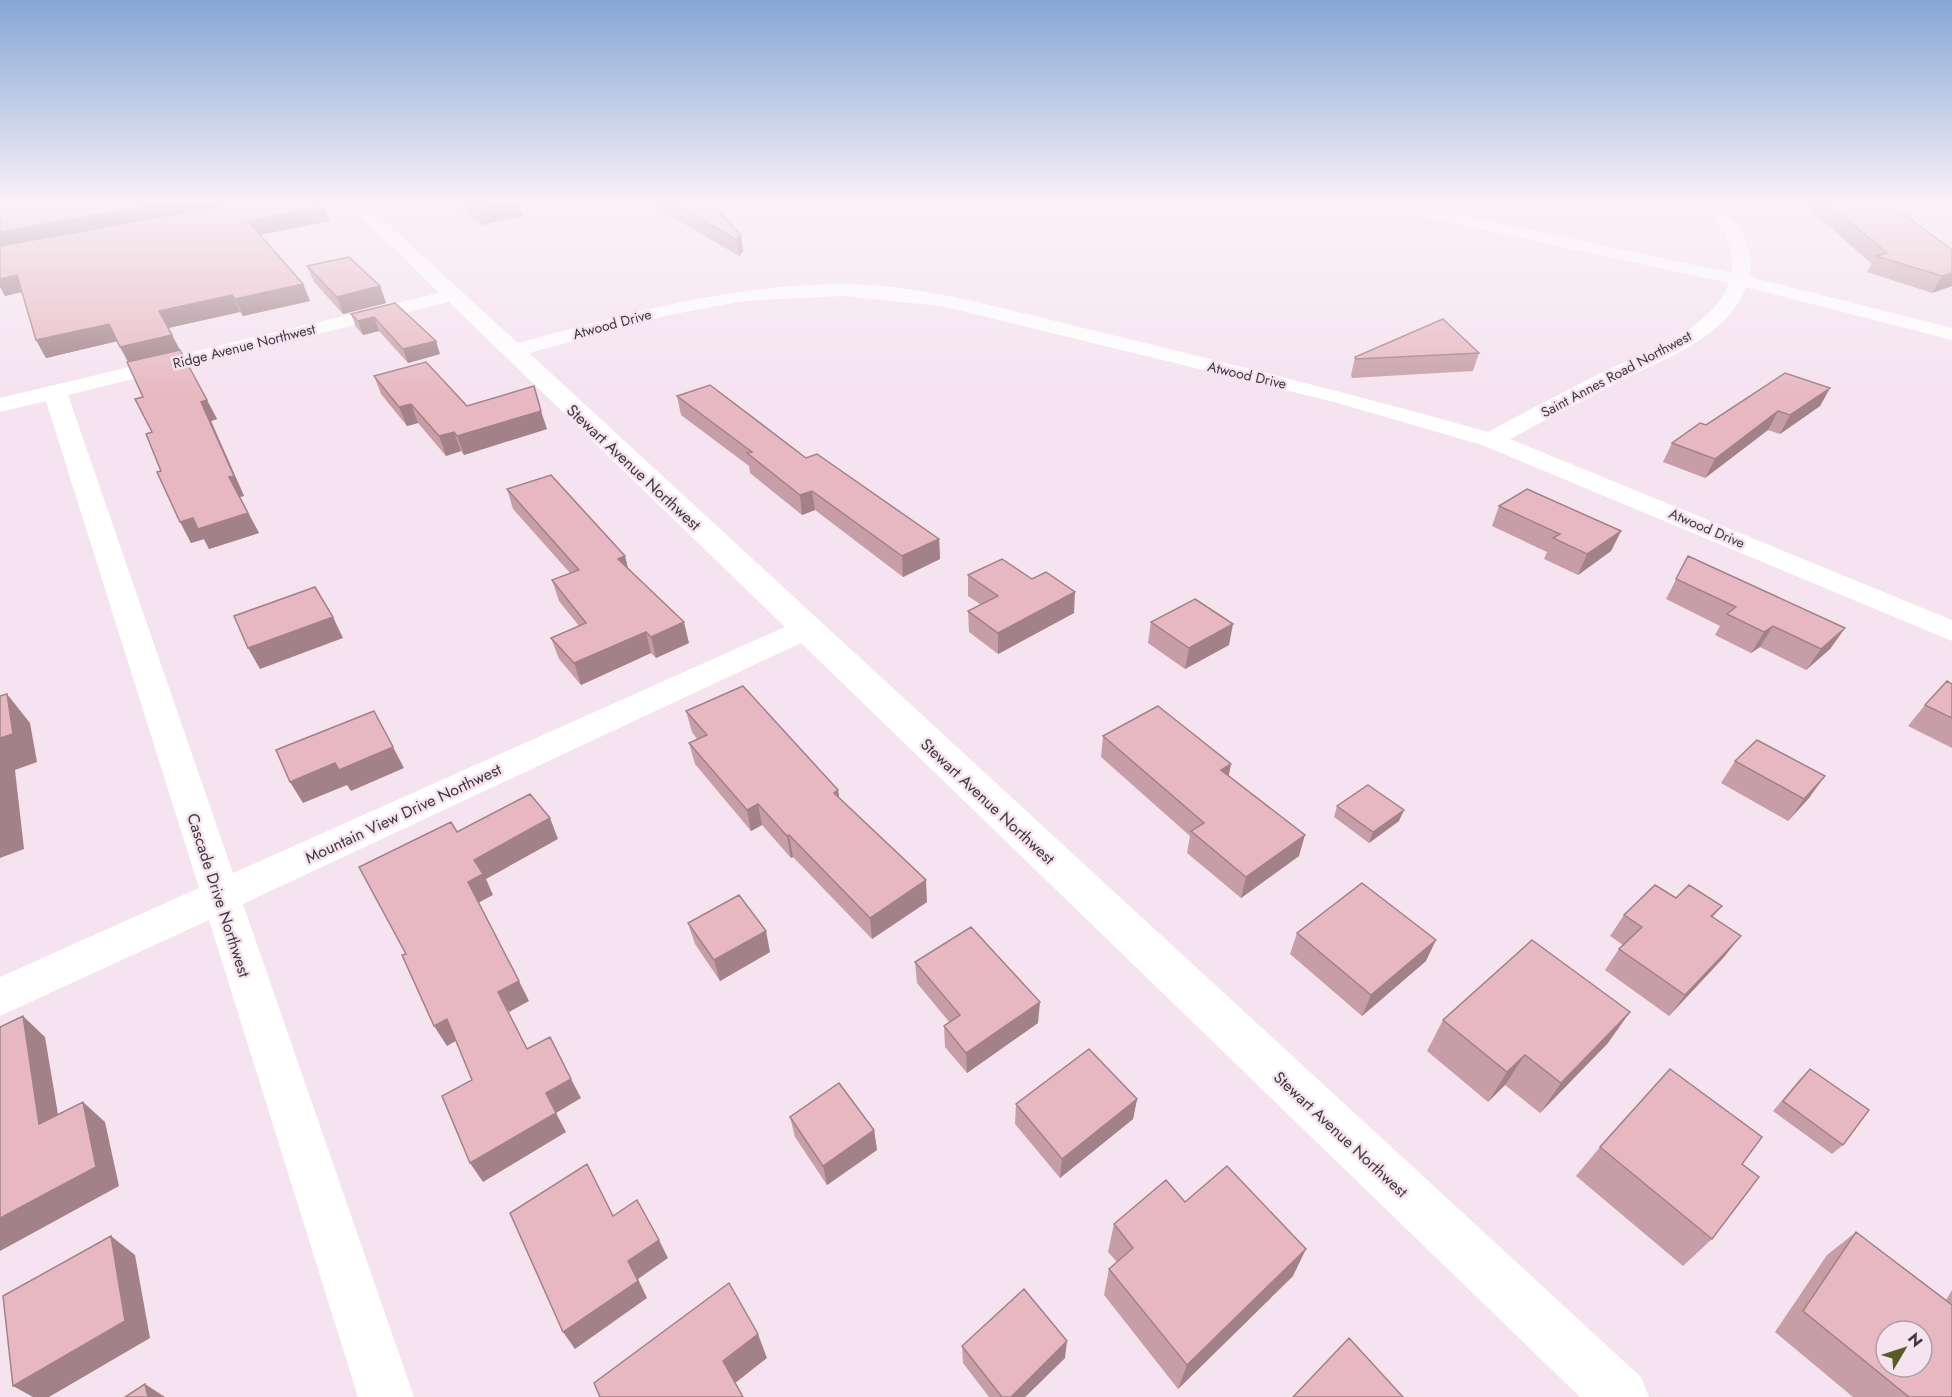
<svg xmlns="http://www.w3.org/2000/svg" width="1952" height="1397" font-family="Jost,sans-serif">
<rect width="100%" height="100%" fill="#f5e3ef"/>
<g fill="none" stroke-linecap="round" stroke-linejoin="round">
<path fill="#fff" fill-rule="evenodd" d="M348,203h17l153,140c109,-29 208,-58 323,-59 85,0 173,28 255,47 131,32 262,64 392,101 37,-20 74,-39 111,-58 44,-22 110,-41 130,-91l-346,-75 -8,-5h29l328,70c0,-41 -10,-41 -32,-70h17c22,19 38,44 33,74l202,51v12l-206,-53c-19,52 -86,73 -130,96 -35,19 -71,37 -106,56l442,181v21l-470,-196 -148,-43 -393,-96 -98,-10 -99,5 -75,14 -140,38 1112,1024 8,20h-69l-779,-754 -558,261 171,493h-56l-149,-477 -209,96v-39l199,-89 -153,-487 -46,11v-14l439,-105zM449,302l336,325 -552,246 -165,-478z"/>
</g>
<path fill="#c79ea7" d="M0,203l330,18 -70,14 43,49 7,17 -67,15 -3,-4 -72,16 49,91 -6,2 33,75 -4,1 19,36 -50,16 -5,-10 -13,4 -30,-72 -18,-74 -15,-35 -11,-21 -71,17 -10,-18 -14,-48 -17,4z
M454,203h65l4,13 -42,9z
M648,203h63l30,32 2,16 -4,5z
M1802,203h87l63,83 -20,7 -65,-21 5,-8z
M307,266l73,20 6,17 -43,11 -29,-32z
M395,303l45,51 -32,9 -29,-32 -16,4 -7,-8 -5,-13z
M1479,353l-6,18 -121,7 -1,-3 4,-18z
M374,376l93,30 80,23 -83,26 -3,-4 -15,5 -28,-33 -11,3 -26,-32z
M1830,388l-10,18 -40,28 -12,-4 -63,48 -42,-16 9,-19 34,-18z
M677,396l129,62 133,81 1,20 -37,18 -88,-67 -13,5 -52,-42 -1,-7 -68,-51z
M507,489l118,67 3,12 61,75 -33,15 -5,-5 -70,32 -22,-26 -8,-21 28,-12 -20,-25 -7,-21 18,-7 -57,-64z
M1499,506l122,25 -10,20 -33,24 -34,-16 3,-7 -55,-26z
M1688,556l157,72 -15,21 -24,21 -46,-23 -9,6 -36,-18 5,-9 -54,-27z
M968,575l106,38 -76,41 -29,-22 -1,-21 13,-6 -13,-9z
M1151,622l78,23 -44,24 -37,-26z
M1952,684v64l-44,-22 17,-21z
M686,711l152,79 1,8 88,104 -55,37 -79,-82 -2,1 -29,-33 -11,6 -56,-67 -6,-21 8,-4 -5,-7z
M1103,736l126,40 70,80 -58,42 -54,-45 3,-17 -89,-79z
M1735,761l74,37 -21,23 -67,-38z
M1337,806l62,15 -30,22 -35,-26z
M1676,898l46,8 -9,11 11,40 -55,59 -64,-46 14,-21 4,-4 -13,-9 14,-21z
M688,923l82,29 -50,29 -25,-37z
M1297,933l129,28 -64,55 -72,-62z
M915,962l123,61 -71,50 -22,-26 -1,-21 6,-3 -33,-40z
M1443,1020l165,23 -68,70 -35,-28 -17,17 -61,-51z
M1810,1069l33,76 -11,9 -59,-43 27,-32z
M1137,1099l-4,20 -73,59 -45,-54 1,-20z
M790,1117l84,13 3,20 -50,35 -32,-48z
M1600,1147l112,92 -29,27 -107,-90z
M1185,1202l108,74 -115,113 -74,-94 5,-26 8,-7 -9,-10 6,-28z
M1856,1232l90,68 6,-10v107h-99l-78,-65 52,-77z
M962,1346l103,12 -40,39h-36l-26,-34z"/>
<path fill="#a28188" d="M162,203h85l-247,46v-17z
M509,203h10l4,13 -42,9 -4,-16z
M324,206l6,15 -76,15 -6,-15z
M741,235l2,16 -4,5 -2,-16z
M1952,273v13l-20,7 10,-17z
M17,275l9,16 -21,5 -5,-9v-8z
M303,284l7,17 -67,15 -8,-17z
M380,286l6,17 -43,11 -6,-17z
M232,295l8,17 -72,16 -9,-17z
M374,317l5,14 -16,4 -5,-14z
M109,324l9,17 -72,17 -10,-18z
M172,335l9,17 -51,13 -10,-18z
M436,341l4,13 -32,9 -5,-14z
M1830,388l-10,18 -40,28 10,-19z
M207,400l10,19 -6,2 33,75 -5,1 -10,-20 -28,-75z
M411,404l7,19 -11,3 -8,-19z
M541,411l6,18 -83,26 -7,-19z
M1778,411l-10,19 -63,48 10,-19z
M454,432l7,19 -15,5 -7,-20z
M812,491l3,19 -13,5 -2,-20z
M248,513l11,20 -50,16 -5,-10 -13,4 -11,-21 13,-4z
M1621,531l-10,20 -33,24 9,-21z
M939,539l1,20 -37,18 -1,-21z
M625,556l5,21 -12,-18z
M1075,592l-1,21 -76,41v-21z
M333,617l10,21 -83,31 -12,-21z
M684,622l5,21 -33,15 -5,-21z
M1233,624l-4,21 -44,24 4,-21z
M1773,626l-13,21 -9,6 13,-21z
M1845,628l-15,21 -24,21 15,-21z
M646,632l5,21 -70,32 -7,-22z
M7,694l23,29 7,39 -22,8 9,79 -24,9v-120z
M393,747l11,21 -53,23 -4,-6 -44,18 -13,-21 45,-19z
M1231,764l-4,21 -6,-15z
M1825,776l-16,22 -21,23 16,-22z
M838,790l3,22 -7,-19z
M758,804l4,21 -11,6 -4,-21z
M1404,810l-5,11 -30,22 4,-11z
M550,818l8,21 -72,40 7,16 -15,8 -10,-21 6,-22z
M789,835l4,22 -2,1 -4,-22z
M1305,835l-6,21 -58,42 5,-21z
M926,880l1,22 -55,37 -2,-21z
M766,931l4,21 -50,29 -6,-21z
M1741,936l-17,21 -55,59 16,-21z
M1436,940l-10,21 -64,55 9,-21z
M519,981l10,20 -20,11 -11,-20z
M1040,1002l-2,21 -71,50 -1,-20z
M1630,1012l-22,31 -68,70 21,-30z
M23,1016l22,21 18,107 -24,-20z
M447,1019l12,20 -12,7 -13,-20z
M1525,1055l-20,30 -17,17 19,-30z
M571,1079l10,19 -25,15 10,19 -83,50 -13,-19 76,-70z
M1137,1099l-4,20 -73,59 2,-19z
M83,1102l22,20 14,64 -119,65v-33z
M874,1130l3,20 -50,35 -4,-19z
M111,1236l24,19 15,83 -101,59h-16l-20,-11z
M659,1240l9,18 -30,21 9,19 -72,51 -12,-17 65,-71z
M1306,1249l-13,27 -115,113 9,-24z
M758,1334l9,24 -33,26 -11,-23z
M1067,1341l-2,17 -40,39h-14z
M145,1384l20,13h-17z"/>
<path fill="#e7b8c2" stroke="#a28188" stroke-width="1.5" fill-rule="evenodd" d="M0,203h162l-162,29z
M238,203h83l3,3 -76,15 55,63 -68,15 -3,-4 -73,16 13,24 -52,12 -11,-23 -73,16 -19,-65 -17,4v-33z
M468,203h41l-32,6z
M672,203h39l30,32 -4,5z
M1827,203h62l63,47v23l-10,3 -66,-20 11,-3z
M349,257l31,29 -43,11 -30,-31z
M395,303l41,38 -33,8 -29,-32 -16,4 -7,-7z
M1443,319l36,34 -123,6 -1,-2z
M180,350l27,50 -6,2 33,74 -5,1 19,36 -50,16 -5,-11 -13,4 -23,-50 4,-1 -15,-37 6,-2 -17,-33 8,-2 -16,-35z
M426,362l41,44 67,-20 7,25 -84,25 -3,-4 -15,4 -28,-32 -12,3 -25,-31z
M1785,373l45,15 -40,27 -12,-4 -63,48 -43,-16 28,-20 6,2z
M710,385l96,73 11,-4 122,85 -37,17 -90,-65 -12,4 -53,-42 5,-1 -75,-56z
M551,475l74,81 -7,3 66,63 -33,15 -5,-5 -72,31 -23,-25 35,-15 -34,-43 27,-10 -72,-81z
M1527,489l94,42 -34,23 -34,-16 7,-4 -61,-28z
M1688,556l157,72 -24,21 -48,-23 -9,6 -37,-18 9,-7 -60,-28z
M1002,559l30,20 14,-7 29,20 -77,41 -30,-22 30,-15 -30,-21z
M315,587l18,30 -85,31 -14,-32z
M1195,599l38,25 -44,24 -38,-26z
M1947,681l5,3v34l-27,-13z
M743,686l95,104 -4,3 92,87 -56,38 -81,-83 -2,1 -29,-32 -11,6 -58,-67 18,-8 -21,-24z
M7,694l6,40 -13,4v-42z
M1158,706l73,58 -10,6 84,65 -59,42 -55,-46 13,-8 -101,-87z
M374,711l19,36 -54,23 -4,-7 -45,19 -14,-32z
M1757,740l68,36 -21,23 -69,-38z
M1368,785l36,25 -31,22 -36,-26z
M530,794l20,24 -76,42 9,14 -15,8 51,99 -21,11 29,57 23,-12 21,42 -25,14 10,20 -86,50 -28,-67 30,-16 -25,-61 -13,7 -32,-71 4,-1 -47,-87 92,-45 6,10z
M1362,883l74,57 -65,55 -74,-62z
M1655,885l21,13 13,-13 33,21 -11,10 30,20 -56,59 -66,-46 23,-22 -18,-12z
M739,895l27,36 -52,29 -26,-37z
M971,927l69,75 -74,51 -22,-27 16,-11 -45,-53z
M1532,940l98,72 -69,71 -36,-28 -18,17 -64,-52z
M23,1016l16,108 44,-22 13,65 -96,51v-191z
M1089,1049l48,50 -75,60 -46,-55z
M1670,1069l92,68 -20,27 17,13 -47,62 -112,-92z
M1810,1069l59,41 -26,35 -60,-44z
M839,1083l35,47 -51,36 -33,-49z
M587,1164l26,52 24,-16 22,40 -31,21 10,20 -75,51 -53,-119z
M1227,1166l79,83 -119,116 -78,-96 24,-21 -19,-24 52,-44 19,22z
M1856,1232l96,73v92h-43l-106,-86zM1886,1331h36v36h-36z
M111,1236l14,85 -112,65 -10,-90z
M729,1283l29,51 -35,27 20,36h-143l-6,-14z
M1024,1289l43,52 -56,56h-9l-40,-51z
M1349,1338l54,59h-110z
M145,1384l3,13h-23z"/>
<linearGradient id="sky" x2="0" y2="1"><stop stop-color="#85a6d4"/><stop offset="0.51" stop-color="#faf2f8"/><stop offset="1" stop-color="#faf2f8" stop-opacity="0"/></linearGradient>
<rect width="1952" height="398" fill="url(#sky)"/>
<g text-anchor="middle" stroke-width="5" stroke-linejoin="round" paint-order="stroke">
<g font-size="14" fill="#3f383d" stroke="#f5e3ef">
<text transform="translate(612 324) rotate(-15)" y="5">Atwood Drive</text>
<text transform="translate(244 346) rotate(-14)" y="5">Ridge Avenue Northwest</text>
<text transform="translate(1616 374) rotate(-28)" y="5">Saint Annes Road Northwest</text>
<text transform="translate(1247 375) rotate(13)" y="5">Atwood Drive</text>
<text transform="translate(1707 528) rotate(23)" y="5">Atwood Drive</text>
</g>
<g font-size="16" fill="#3f383d" stroke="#f5e3ef">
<text transform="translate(634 467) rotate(43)" y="6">Stewart Avenue Northwest</text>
<text transform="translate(988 801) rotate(43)" y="6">Stewart Avenue Northwest</text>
<text transform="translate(403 813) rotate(-25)" y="6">Mountain View Drive Northwest</text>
<text transform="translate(219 895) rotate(72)" y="6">Cascade Drive Northwest</text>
<text transform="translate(1341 1134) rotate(43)" y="6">Stewart Avenue Northwest</text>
</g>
</g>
<g transform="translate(1904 1349) rotate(51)"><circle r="28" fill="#f5e3ef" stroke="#ac9fa8" stroke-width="1.5"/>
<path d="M0-4.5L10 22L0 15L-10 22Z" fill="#5b5b28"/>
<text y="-9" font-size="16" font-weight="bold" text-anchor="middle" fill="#3f383d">N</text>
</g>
</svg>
